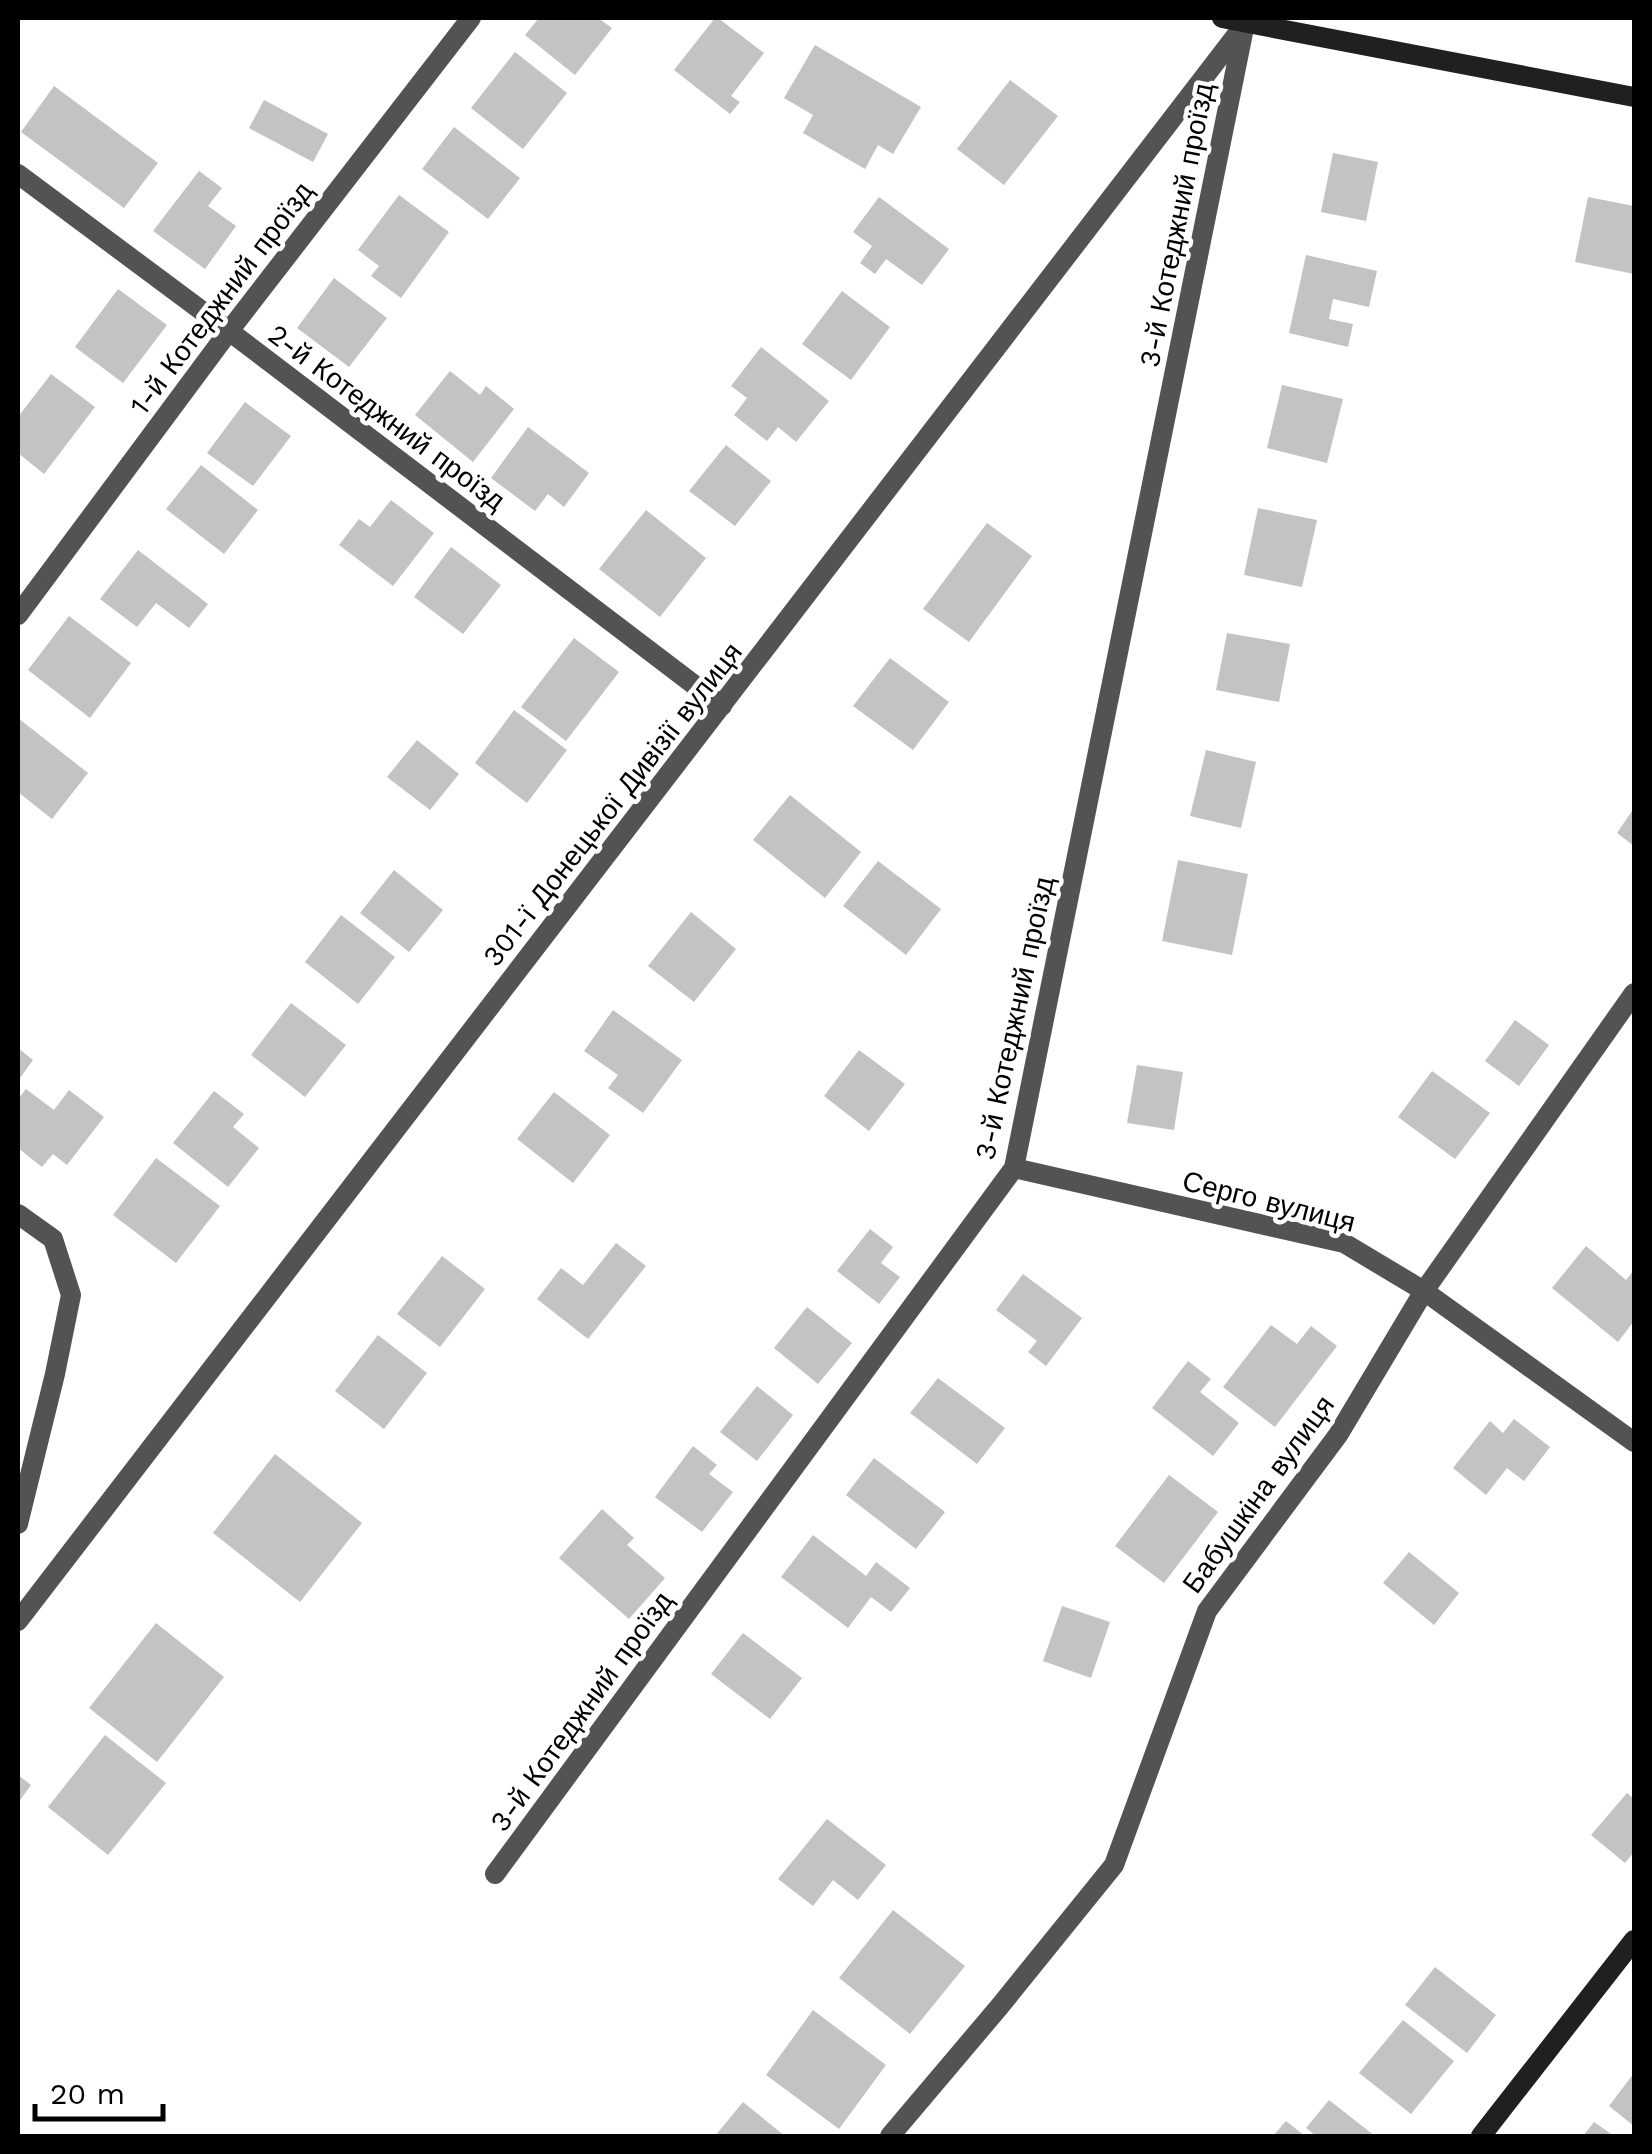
<svg xmlns="http://www.w3.org/2000/svg" width="1652" height="2154" font-family="'Work Sans',sans-serif">
<rect width="100%" height="100%" fill="#fff"/>
<path fill="#c3c3c3" d="M539,18h59l14,10 -37,47 -50,-40z
M715,18h3l46,35 -33,43 9,6 -10,12 -56,-44z
M815,45l106,62 -28,47 -15,-9 -13,24 -62,-36 10,-18 -29,-17z
M515,52l52,41 -44,56 -52,-41z
M1010,80l48,36 -54,69 -47,-36z
M54,86l104,77 -34,45 -103,-76z
M264,100l64,34 -15,28 -64,-34z
M454,127l66,51 -32,41 -66,-50z
M1333,153l45,9 -12,59 -45,-9z
M199,171l23,17 -14,18 28,20 -31,43 -52,-38z
M399,195l50,37 -48,66 -30,-22 8,-10 -21,-16z
M879,197l70,52 -27,36 -36,-26 -11,15 -15,-11 12,-17 -19,-14z
M1588,197l46,9v68l-59,-12z
M1306,255l71,16 -8,36 -36,-8 -4,20 24,5 -5,23 -59,-14z
M334,278l53,40 -38,49 -52,-39z
M118,289l49,36 -44,58 -48,-36z
M842,291l48,36 -39,53 -49,-36z
M761,347l68,54 -33,41 -18,-15 -11,14 -33,-26 13,-17 -16,-12z
M450,371l30,24 6,-9 28,23 -41,53 -58,-47z
M51,374l44,33 -51,67 -26,-21v-36z
M1282,385l61,14 -16,64 -60,-15z
M245,402l46,34 -38,50 -46,-33z
M528,427l61,46 -25,34 -16,-13 -13,17 -44,-33z
M726,445l45,36 -36,45 -46,-35z
M201,465l57,45 -34,44 -58,-45z
M391,500l43,33 -41,53 -54,-41 20,-26 11,8z
M1258,508l59,12 -15,67 -58,-12z
M646,510l60,48 -46,59 -61,-48z
M987,523l45,33 -63,86 -46,-33z
M451,547l50,38 -38,49 -49,-37z
M138,550l70,54 -19,24 -33,-25 -19,24 -37,-28z
M69,616l62,47 -41,55 -62,-48z
M1227,633l63,11 -11,58 -63,-12z
M574,638l45,34 -53,69 -45,-34z
M890,658l59,44 -36,48 -60,-44z
M514,710l53,40 -40,53 -52,-40z
M18,718l70,55 -36,46 -34,-27z
M417,740l42,34 -29,36 -43,-33z
M1206,750l50,12 -15,66 -51,-12z
M790,795l71,57 -36,46 -72,-58z
M1634,808v38l-17,-13z
M1178,860l70,14 -16,81 -70,-14z
M878,861l63,48 -35,46 -63,-49z
M394,870l49,40 -34,42 -49,-39z
M691,912l45,37 -42,53 -46,-36z
M341,915l54,42 -37,47 -53,-42z
M291,1003l55,42 -41,52 -54,-42z
M613,1010l69,50 -39,53 -35,-25 10,-13 -34,-24z
M1515,1020l34,25 -30,41 -34,-25z
M18,1048l15,12 -15,21z
M859,1050l46,34 -36,47 -45,-35z
M1137,1065l46,7 -9,58 -47,-7z
M1432,1071l58,42 -35,46 -57,-42z
M26,1089l28,21 15,-20 35,27 -37,48 -14,-11 -11,13 -24,-19v-49z
M214,1091l30,23 -11,13 26,21 -31,39 -55,-44z
M554,1092l56,43 -37,48 -56,-44z
M156,1158l64,48 -44,57 -63,-48z
M870,1229l23,18 -12,16 19,14 -21,27 -42,-33z
M616,1243l30,23 -58,73 -51,-40 24,-31 22,17z
M1586,1246l40,34 8,-10v51l-16,21 -66,-54z
M442,1256l43,33 -45,58 -43,-33z
M1023,1274l59,44 -36,48 -18,-14 9,-11 -41,-31z
M807,1307l45,36 -34,41 -44,-36z
M1271,1325l26,19 14,-18 26,20 -62,81 -52,-40z
M378,1335l49,38 -43,56 -49,-38z
M1188,1361l23,18 -11,13 39,31 -26,33 -61,-48z
M938,1378l67,50 -28,36 -67,-51z
M757,1386l36,29 -36,46 -37,-29z
M1514,1419l36,28 -26,34 -17,-13 -21,27 -33,-27 37,-47 13,12z
M693,1446l24,19 -8,9 24,18 -31,40 -47,-35z
M275,1454l87,69 -62,79 -87,-69z
M874,1458l71,54 -29,37 -70,-54z
M1169,1475l49,37 -54,71 -49,-37z
M602,1509l32,29 -7,7 38,33 -36,41 -70,-61z
M813,1535l53,41 10,-14 34,26 -19,24 -20,-15 -23,31 -67,-51z
M1409,1552l50,41 -25,32 -51,-42z
M1062,1606l48,16 -19,56 -48,-17z
M156,1623l68,54 -67,85 -68,-54z
M743,1633l59,45 -32,41 -59,-45z
M105,1735l61,48 -58,72 -60,-48z
M18,1775l13,10 -13,18z
M1627,1793l7,6v53l-9,11 -34,-28z
M827,1819l59,46 -28,35 -25,-20 -20,26 -35,-27z
M893,1910l72,56 -55,68 -71,-56z
M1435,1967l61,48 -29,38 -62,-48z
M813,2010l73,55 -47,64 -73,-54z
M1403,2020l51,41 -43,53 -52,-41z
M1634,2073v53l-25,-20z
M1329,2100l46,36h-59l-10,-8z
M743,2102l42,34h-70z
M1286,2121l19,15h-32z
M1594,2122l20,14h-31z"/>
<g fill="none" stroke-linecap="round" stroke-linejoin="round">
<path stroke="#535353" stroke-width="20" d="M18,174l211,157 493,375
M18,615l211,-284 242,-313
M1014,1168l330,75 80,48 210,151
M18,1214l35,25 18,56 -16,79 -37,150
M18,1621l1223,-1592
M495,1874l519,-706 231,-1145
M890,2136l110,-130 114,-141 93,-254 131,-176 86,-144 210,-298"/>
<path stroke="#202020" stroke-width="20" d="M1222,18l412,79
M1481,2136l153,-196"/>
</g>
<g text-anchor="middle" stroke-width="9" stroke-linejoin="round" paint-order="stroke">
<g font-size="28" fill="#000" stroke="#fff">
<text transform="translate(1176 225) rotate(-79)" y="10">3-й Котеджний проїзд</text>
<text transform="translate(221 298) rotate(-53)" y="10">1-й Котеджний проїзд</text>
<text transform="translate(387 417) rotate(37)" y="10">2-й Котеджний проїзд</text>
<text transform="translate(612 804) rotate(-52)" y="10">301-ї Донецької Дивізії вулиця</text>
<text transform="translate(1014 1018) rotate(-78)" y="10">3-й Котеджний проїзд</text>
<text transform="translate(1269 1201) rotate(14)" y="10">Серго вулиця</text>
<text transform="translate(1258 1494) rotate(-54)" y="10">Бабушкіна вулиця</text>
<text transform="translate(581 1711) rotate(-54)" y="10">3-й Котеджний проїзд</text>
</g>
</g>
<rect width="1652" height="2154" fill="none" stroke="#000000" stroke-width="40"/>
<path d="M35 2104v15h128v-15" fill="none" stroke="#000000" stroke-width="5"/>
<text x="50" y="2104" font-size="30" fill="#000000" stroke="#ffffff" stroke-width="8" paint-order="stroke">20 m</text>
</svg>
